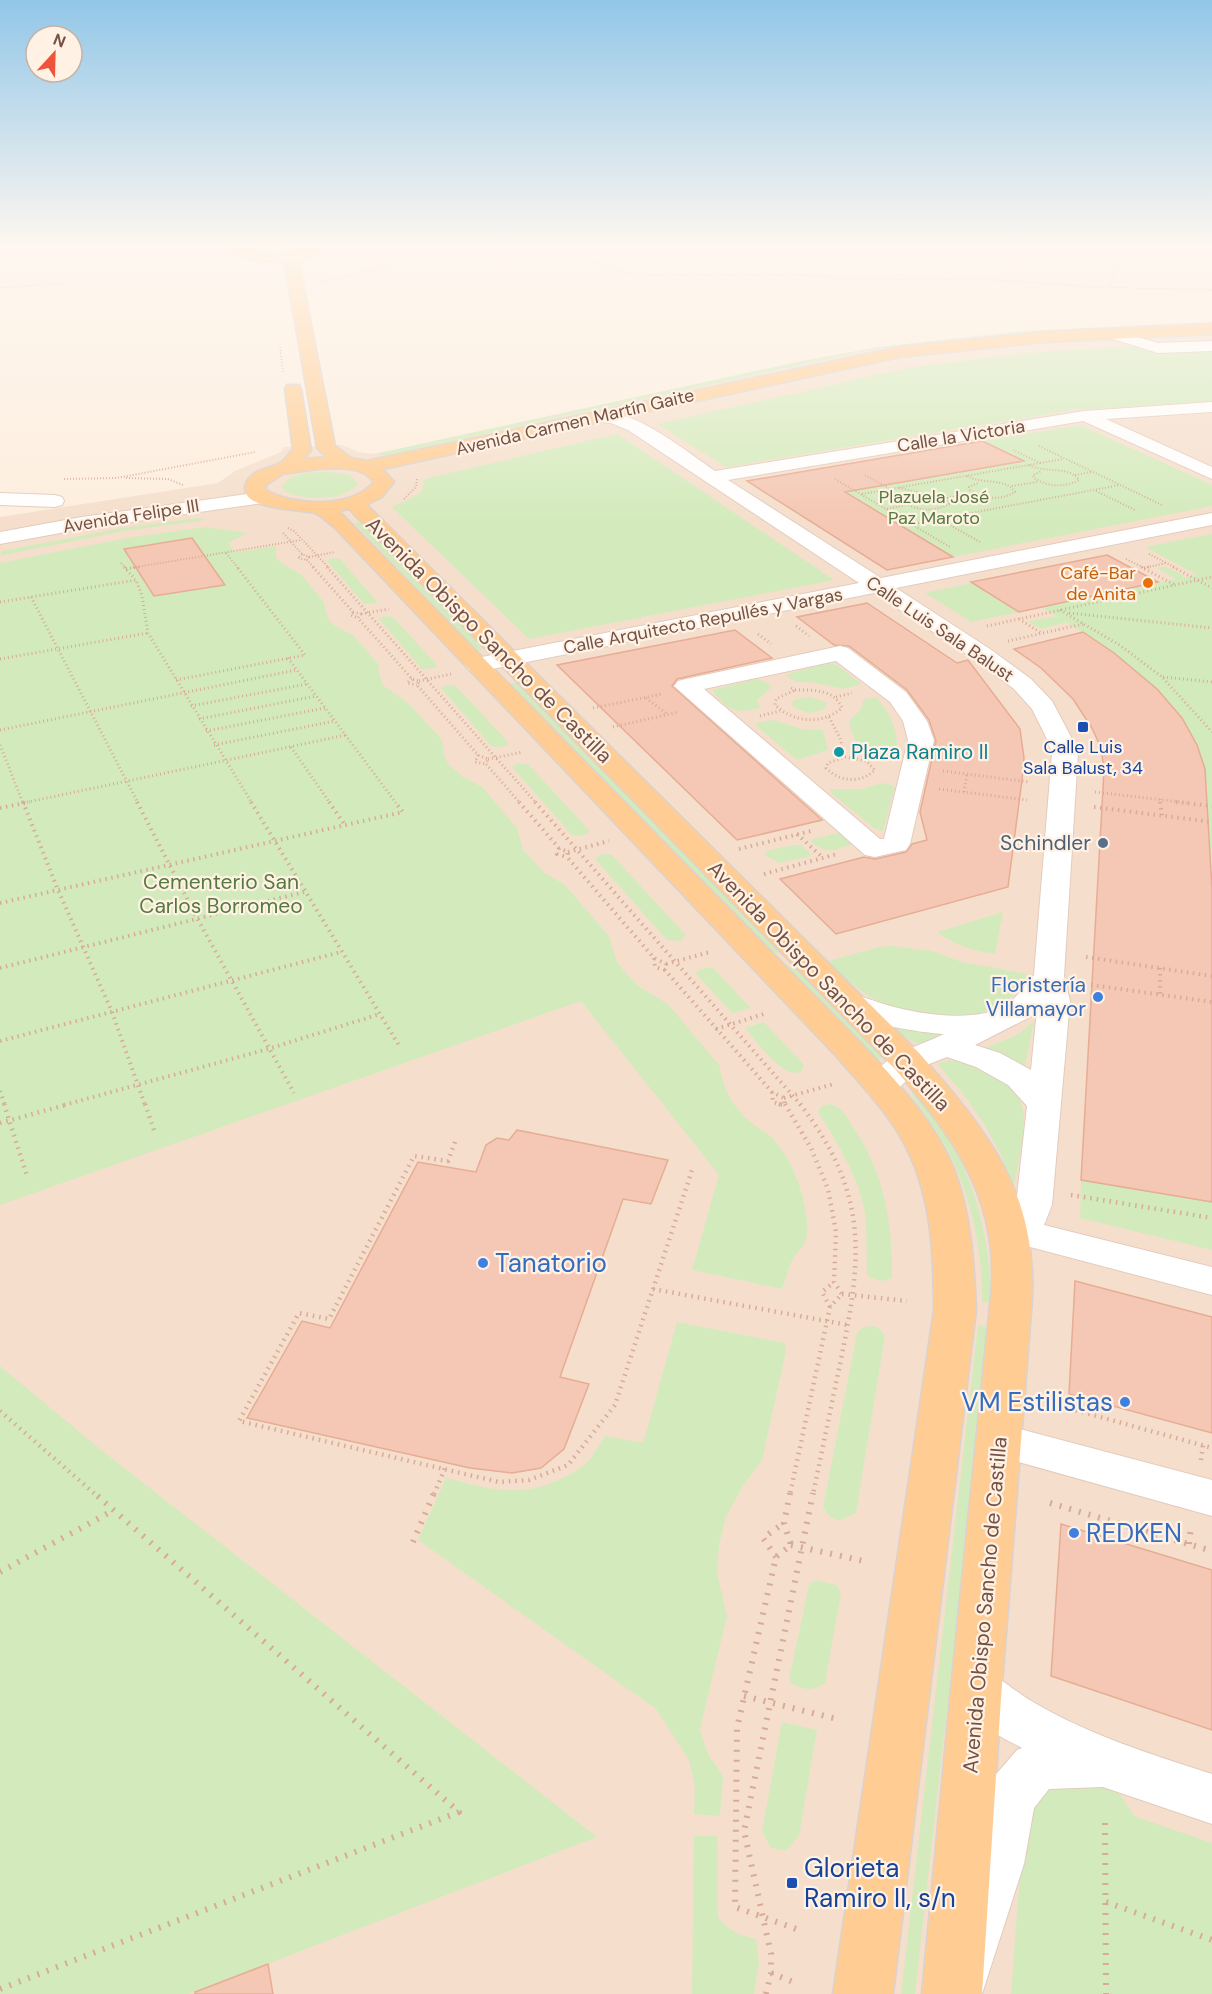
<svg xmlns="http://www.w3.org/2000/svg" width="1212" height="1994" font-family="'DM Sans',sans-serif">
<rect width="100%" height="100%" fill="#fdeede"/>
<path fill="#f5dfcc" d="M1212,322v1672h-1212v-1477l218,-34 17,-12 46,-19 3,-5 58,-2 16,7 17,2 427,-93 77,-14 147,-16z"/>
<path fill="#d3ebbc" d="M264,243h35l8,3 1,3 -27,7 -31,-4 -1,-3z
M1212,322l-213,12 -131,16 -481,105 -12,-1 427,-93 77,-14 147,-16z
M1136,346l11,3 65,-1v53l-139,9 -347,57 -68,-43 250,-56 117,-15z
M1080,425l132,60v21l-259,51 -144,-87 48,-8 36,22 129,-22 -40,-21z
M617,434l217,146 -305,59 -137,-132 18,-8 12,-8 2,-12z
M328,472l22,3 8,8c-11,19 -58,18 -75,7l-1,-4c9,-14 31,-14 46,-14z
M198,518l7,2 -82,11 -123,25 2,-5 121,-23z
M359,522l124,127 -5,2 -124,-128z
M206,527l41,6 -19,10 7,9 41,-6v11l5,6 20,11 22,27 5,18 7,7 18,9 26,30 -1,4 5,16 26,19 33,36 2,15 5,10 14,12 19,10 35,41 6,22 22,23 20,12 44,51 8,26 8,10 13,14 30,18 52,62c2,23 15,44 33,58 7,6 17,10 22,17 19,20 35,67 32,94 -1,10 -9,16 -14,24 -5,9 -7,20 -11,30l-90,-19 27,-95 -138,-174 -581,204v-642l133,-26z
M1212,534v354l-5,-104 -10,-39 -40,-56 -43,-36 -48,-31 -24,7 -12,-6v-2l21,-4 7,1 -17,-11 135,-28 -20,-11 10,-1 17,8v3l14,-3 -52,-28z
M332,558l8,1 38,44 -14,1 -37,-43z
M972,583l47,29 -48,10 -46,-29z
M384,616l9,1 44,48 -1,3 -14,1 -43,-50z
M828,663l9,2 24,19 -18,5 -32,-7h-15l-11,-7z
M757,679l7,2 8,6 -15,13 3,8c-26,6 -32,3 -48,-18z
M517,682l263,270 -6,1 -263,-269z
M447,685l9,1 52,56 -1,3 -6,2 -10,-1 -50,-58z
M809,697l17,5 -1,7 -17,4 -16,-7 1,-6z
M876,697c15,17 24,35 20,58l-4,1 -34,-4c-1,-12 -8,-20 -9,-31l13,-13 1,-8z
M773,720l29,9 21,1 5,20 -31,10 -41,-34 1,-3z
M518,763l10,1 61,66 -1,3 -6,3 -10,-1 -60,-68z
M883,783l12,3 -12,45 -9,-3 -42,-34 -2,-5h31z
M841,832l16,11c-22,6 -27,13 -46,-1l2,-3z
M795,845h6l10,9 -1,2 -30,7 -15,-8 1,-4z
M601,854l11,1 73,79 -3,7 -15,-1 -72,-81z
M1003,912l-8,42c-21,-3 -41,-9 -58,-22z
M893,946l39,5 30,11 65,12c-24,57 -111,49 -156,23 -16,-9 -29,-22 -42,-36l50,-14z
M708,967l6,2 37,39 -19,5 -36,-39 1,-3z
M795,967l91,90 -11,3 -87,-92z
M1034,1021l-9,45 -38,-19 30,-12z
M764,1022l40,43 -3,7c-20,7 -43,-30 -56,-44z
M896,1029l54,5c-29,10 -29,17 -54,-5z
M950,1060c30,5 73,21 74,58 1,20 -7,48 -10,69 -17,-48 -42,-86 -77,-123z
M918,1091c12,18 27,36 36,55 25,50 36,100 38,157l-10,-1c1,-52 -11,-107 -35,-153 -10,-19 -24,-37 -36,-55z
M831,1104c12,4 16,13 22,23 31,45 40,97 39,151 -10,5 -16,3 -25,-3 0,-20 0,-41 -2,-61 -5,-35 -28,-72 -47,-102l3,-6z
M1081,1180l131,22v48l-132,-32z
M677,1322l108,21 1,8 -24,109 -21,29 -15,28 -7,28 -2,27 10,44 -27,113 8,25 15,22 -3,40 -26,-2 1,-27 -6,-27 -33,-51 -238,-169 28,-62c44,11 74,21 117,0 9,-5 20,-10 27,-19 5,-7 10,-15 15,-23l38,7z
M978,1325l12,2 -75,667h-14z
M874,1326l6,3 5,7 -29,177 -18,8 -10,-6 -5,-8 34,-174 6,-6z
M0,1366l105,87 492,384 -408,157h-189z
M815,1580l21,5 5,8 -16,90c-13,9 -20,7 -33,1l-3,-5 20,-94z
M782,1722l35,8 -18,106 -14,15 -14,-3 -9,-17z
M1041,1781l60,6 19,7 14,22 78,27v151h-201l14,-191z
M694,1836h23l1,81c10,14 21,18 38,22l3,25 -5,30h-62z"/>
<path fill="#f4c8b4" stroke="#e7ac94" stroke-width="1.5" d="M982,441l42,20 -179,31 108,65 -66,13 -140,-89z
M192,538l33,47 -71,11 -30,-47z
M1107,555l51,27 -139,30 -48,-30z
M867,603l90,60 11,-3 52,69 4,29 -2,22 -14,107 -172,47 -56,-55 84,-22 11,2 31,-7 6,-8 15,-4 -7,-28 16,-71 -7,-21 -22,-30 -58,-44 -15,-1 -37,-28z
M735,630l37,28 -95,21 -5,7 150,134 -85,20 -180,-175z
M1083,632l31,21 43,36 25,29 15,27 8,24 7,120v313l-131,-22 23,-410 -3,-22 -9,-20 -19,-29 -32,-31 -27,-19z
M517,1130l151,30 -17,44 -28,-5 -63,178 29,7 -25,65 -23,19 -29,5 -42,-5 -223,-50 55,-97 28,7 88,-166 58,10 10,-27 11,-7 12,2z
M1075,1281l137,36v116l-143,-39z
M1061,1524l151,46v160l-161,-54z
M268,1964l5,30h-78v-2z"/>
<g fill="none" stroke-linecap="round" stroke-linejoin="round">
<defs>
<path id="minor" d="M1112,330l46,13 54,-2v10l-54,2 -51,-16 -2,-3z
M1212,402v10l-106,7 106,48v12l-129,-58 -355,59 153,98 331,-65v12l-316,63 94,61 41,30 21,22 18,34 8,18 -14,223 6,25 -18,204 -8,20 168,42v28l-216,-57 -6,-9c8,-14 22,-14 26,-24l11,-99 -19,-21 -32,-18 -29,-10 -28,11 -26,26 -12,3 -12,-3 -5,-8c23,-34 47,-36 80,-52 -23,-1 -99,-13 -111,-31l5,-7c17,-4 32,4 49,9 34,10 92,19 122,-2 9,-7 17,-20 25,-28l18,-222 -7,-18 -13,-26 -18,-20 -40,-30 -100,-66 -397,79 -8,-2 -4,-5 4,-5 8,-2 382,-75 -231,-153 -17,-7 -18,-2 -2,-4 2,-4c37,-9 92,38 122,58l369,-60zM1037,1010l-6,60 -31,-17 -25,-8 57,-29z
M262,492l7,2 2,4 -2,4 -187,27 -82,15v-12l82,-15z
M0,493l55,2 7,2 2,4 -2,4 -7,2 -55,-2z
M840,646l8,2 58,44 21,29 7,19 -24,104 -4,6 -31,7 -10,-2 -191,-169 4,-5 8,-2zM836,661l54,41 13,19 5,19 -24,99h-4l-176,-150z
M1001,1424l211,56v36l-226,-63 -6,-12 6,-12z
M975,1666c24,9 37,24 58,36 56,33 117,52 179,72v50l-109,-37 -54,2 -15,19 -10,56 -42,130h-56l44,-130 14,-67 8,-18 25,-29 5,-2c-27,-14 -58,-31 -71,-60l7,-16z"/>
<path id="major" d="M241,243h17l-11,7c24,7 45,3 68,-3l7,4 -23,13 36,182 16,12 16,3 533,-114 144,-15 168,-8v10l-168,8 -144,15 -517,112 11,13 -12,15 -14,7 1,3 550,546c68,78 118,138 113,246l-31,399 -19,296h-60l28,-296 42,-413c4,-92 -41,-150 -97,-216l-546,-560 -10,2 522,532c35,38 73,77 93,126 17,44 20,94 22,141l-83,684h-60l101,-684c0,-59 -3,-122 -34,-174 -17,-29 -41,-53 -63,-79l-503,-530c-6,-4 -13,-12 -19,-14 -12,-4 -83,-2 -68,-32 7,-12 22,-12 33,-18 5,-3 9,-10 13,-14l-8,-60 2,-4h12l2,4 10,61 -7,9 22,-2 -9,-9 -32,-184 2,-2 -28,-1 -23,-5 -4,-7zM317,469c19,-1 44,-4 57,13 -23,27 -80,24 -108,8v-5l17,-11z"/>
</defs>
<use href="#minor" stroke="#e3cbbd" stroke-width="2"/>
<use href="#major" stroke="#dbd2cf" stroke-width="3"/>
<path stroke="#d8ab98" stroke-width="1.5" stroke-dasharray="1 2" stroke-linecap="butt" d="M517,243l53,12 56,18 24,2h150l84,5 96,-1 113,8 119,3
M555,243l7,5 -6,3
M318,282l39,-8 109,-31
M0,288l67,-5
M1110,288l10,-28 25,-17
M280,347l3,25"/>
<path stroke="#d8ab98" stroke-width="2" stroke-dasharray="1 2" stroke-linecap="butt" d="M1039,446l123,59
M1040,463l23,-4
M1029,465c18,9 39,0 50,15 -15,8 -31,7 -45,-2l-1,-3 9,-4
M865,475l25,14
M1075,475l16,-3
M967,476c15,9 38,1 48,16 -15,9 -31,7 -45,-2l-1,-3 9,-4
M126,478l42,1 15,6
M64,479l53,-1 138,-26
M835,479l115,68
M1012,486l25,-4
M899,488l47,10 3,6c-15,8 -32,7 -46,-2v-3l9,-5
M1096,491l39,19
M862,494l178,-31 -27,-13
M947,498l27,-5
M404,499l12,-12 1,-8
M887,509l19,-4
M912,524l27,-5
M288,528l6,3 35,37
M283,533l19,21 7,3 -2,3 7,8
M980,542l-41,-23 181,-34
M226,553l12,15
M302,554l-4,4 9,2
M1149,554l27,14
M309,557l26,-5
M1126,559l18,9
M121,563l5,5
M130,568l171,-28
M1144,568l22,-5"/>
<path stroke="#d8ab98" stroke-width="3" stroke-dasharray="1 3" stroke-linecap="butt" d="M124,567l11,12
M313,567l40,45 8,2 -3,4 54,61 7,2 -2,4 61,70 10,4 -2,5 34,39
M327,567l209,236
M1141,567l34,18
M1173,567l39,21
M1144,568l5,-1
M126,569l13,-2
M31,597l107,206
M0,602l136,-22 6,16 6,37 104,170
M1060,610l61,36 41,31 50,55
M353,612l-2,3 7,3
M1069,613l143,15
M361,614l28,-5
M1019,619l22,14
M796,626l13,10
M987,626l225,-49
M758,634l13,10
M1008,641l75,-17
M288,658l108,145
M0,659l148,-26
M1163,677l49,5
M412,679l-5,4 10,2
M176,680l129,-25 -68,-88
M419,681l32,-7
M791,688l4,2
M795,690c18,0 39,-1 47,18 -20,17 -48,15 -67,-3l1,-6z
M836,697l16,-4
M646,698l21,16
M191,706l116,-22
M593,708l69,-14
M760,716l20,-5
M829,717l11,21 5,19
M199,719l117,-23
M613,727l66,-15
M0,730l296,-60
M206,731l119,-23
M0,745l23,58
M214,745l121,-24
M291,747l39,56
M478,755l-3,7 11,2
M845,757l21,4 9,9c-15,14 -35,12 -49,-2l2,-5z
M488,759l35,-7
M943,771l87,11
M939,789l88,11
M964,792l3,-18
M1095,792l94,11
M1160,799v4
M23,803l323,-68"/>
<path stroke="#d8ab98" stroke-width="4" stroke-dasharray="1.5 4.5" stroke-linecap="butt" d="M23,802l35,88 54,122 33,93
M137,802l60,116 97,175
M251,802l149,245
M329,802l16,23
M519,802l40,46 9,4 -1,5 87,101 12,6 -1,6 107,122 12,6 1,7
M535,802l266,303
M1160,802l2,14
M1176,802l36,4
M1094,807l118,15
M0,808l30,-6
M797,834l25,23
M559,848l-2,6 10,3
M739,849l72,-18
M568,852l41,-11
M764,874l73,-20
M0,903l403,-91 -8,-10
M1086,957l126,19
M654,958l1,9 10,3
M666,964l44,-12
M0,968l304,-76
M1160,968v27
M1085,984l127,18
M716,1029l51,-16
M0,1041l341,-89
M0,1091l5,14
M772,1092l1,10 10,3
M784,1098l50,-14
M64,1105l204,-56 112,-35"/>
<path stroke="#d8ab98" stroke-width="4.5" stroke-dasharray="1.5 5" stroke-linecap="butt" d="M4,1104l23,72
M145,1104l10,29
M779,1104l6,2
M785,1104l26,44 17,41 8,43 -2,50 8,12 -12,13 -40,187
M800,1104c70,91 62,154 40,260 -9,43 -18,87 -27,130
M0,1123l69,-19
M455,1142l-7,19 -34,-5 -85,163 -30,-6 -60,108 260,61 30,-2 39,-15 47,-60 78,-238
M1071,1195l141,23
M653,1289l195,36
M842,1294l65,7
M830,1307l-8,-15 12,-10
M1057,1405l155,43
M0,1411l95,83
M1201,1460l2,-15
M434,1494l11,-26"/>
<path stroke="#d8ab98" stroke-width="6" stroke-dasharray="2 8" stroke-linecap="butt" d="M790,1493l-6,30 7,22 -15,12 -39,171 -2,179 67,24
M1050,1503l162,48
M413,1542l21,-49
M1189,1544l2,-17
M791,1545l73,16
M776,1557l-13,-19 21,-15
M0,1572l114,-62
M744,1696l93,23
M1105,1823l1,171
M1106,1902l106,38
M771,1973l22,9
M0,1989l459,-177 -365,-319
M766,1994l5,-21v-19l-27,-123 69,-338"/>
<use href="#minor" fill="#fff" fill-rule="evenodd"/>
<use href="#major" fill="#ffcd93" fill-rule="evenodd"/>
</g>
<linearGradient id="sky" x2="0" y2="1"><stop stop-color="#92c7e8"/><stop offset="0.47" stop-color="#fef7f0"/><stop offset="1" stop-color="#fef7f0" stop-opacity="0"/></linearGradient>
<rect width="1212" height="522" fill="url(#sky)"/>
<circle fill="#e8710a" stroke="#fff2e5" stroke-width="2" cx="1148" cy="583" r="6"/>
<g fill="#1a4fb4" stroke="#fff2e5" stroke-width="2">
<rect x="1077" y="721" width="12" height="12" rx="3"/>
<rect x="786" y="1877" width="12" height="12" rx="3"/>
</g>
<circle fill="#0f9aa8" stroke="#fff2e5" stroke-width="2" cx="839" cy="752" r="6"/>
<circle fill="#5c6f8a" stroke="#fff2e5" stroke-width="2" cx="1103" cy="843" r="6"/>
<g fill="#3f7fe0" stroke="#fff2e5" stroke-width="2">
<circle cx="1098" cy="997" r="6"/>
<circle cx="483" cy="1263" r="6"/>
<circle cx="1125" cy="1402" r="6"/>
<circle cx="1074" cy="1533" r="6"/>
</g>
<g text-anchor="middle" stroke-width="4.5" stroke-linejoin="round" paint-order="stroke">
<g font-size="18" fill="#745245" stroke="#fff2e5">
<text transform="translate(575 422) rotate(-13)" y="6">Avenida Carmen Martín Gaite</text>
<text transform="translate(961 436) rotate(-9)" y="6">Calle la Victoria</text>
<text transform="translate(131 516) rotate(-9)" y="6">Avenida Felipe III</text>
<text transform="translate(703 621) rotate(-11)" y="6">Calle Arquitecto Repullés y Vargas</text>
<text transform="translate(940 629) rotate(34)" y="6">Calle Luis Sala Balust</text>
</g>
<g font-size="18" fill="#547a3d" stroke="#fff2e5">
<text x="934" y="503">Plazuela José<tspan x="934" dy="21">Paz Maroto</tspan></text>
</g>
<g font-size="18" fill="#c56008" stroke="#fff2e5" text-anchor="end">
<text x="1136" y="579">Café-Bar<tspan x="1136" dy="21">de Anita</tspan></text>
</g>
<g font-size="18" fill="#164399" stroke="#fff2e5">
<text x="1083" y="753">Calle Luis<tspan x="1083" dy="21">Sala Balust, 34</tspan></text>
</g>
<g font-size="21" fill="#745245" stroke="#fff2e5">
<text transform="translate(489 640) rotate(45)" y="7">Avenida Obispo Sancho de Castilla</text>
<text transform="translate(829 986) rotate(46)" y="7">Avenida Obispo Sancho de Castilla</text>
<text transform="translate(985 1605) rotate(-85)" y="7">Avenida Obispo Sancho de Castilla</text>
</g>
<g font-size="21" fill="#0d838f" stroke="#fff2e5" text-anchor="start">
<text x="851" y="759">Plaza Ramiro II</text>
</g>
<g font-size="21" fill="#4e5e75" stroke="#fff2e5" text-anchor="end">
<text x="1091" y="850">Schindler</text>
</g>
<g font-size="21" fill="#547a3d" stroke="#fff2e5">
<text x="221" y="889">Cementerio San<tspan x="221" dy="24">Carlos Borromeo</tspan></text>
</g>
<g font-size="21" fill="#366cbe" stroke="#fff2e5" text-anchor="end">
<text x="1086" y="992">Floristería<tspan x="1086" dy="24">Villamayor</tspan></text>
</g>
<g font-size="26" fill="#366cbe" stroke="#fff2e5" text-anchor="start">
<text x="495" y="1272">Tanatorio</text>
<text x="1113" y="1411" text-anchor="end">VM Estilistas</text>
<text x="1086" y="1542">REDKEN</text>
</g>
<g font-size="26" fill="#164399" stroke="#fff2e5" text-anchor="start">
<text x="804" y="1877">Glorieta<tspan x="804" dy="30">Ramiro II, s/n</tspan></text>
</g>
</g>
<g transform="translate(54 54) rotate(22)"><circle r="28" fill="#fff2e5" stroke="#c7b2a5" stroke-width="1.5"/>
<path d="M0-4.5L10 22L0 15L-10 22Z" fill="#ee543c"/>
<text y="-9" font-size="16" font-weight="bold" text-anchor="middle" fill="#745245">N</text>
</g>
</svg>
